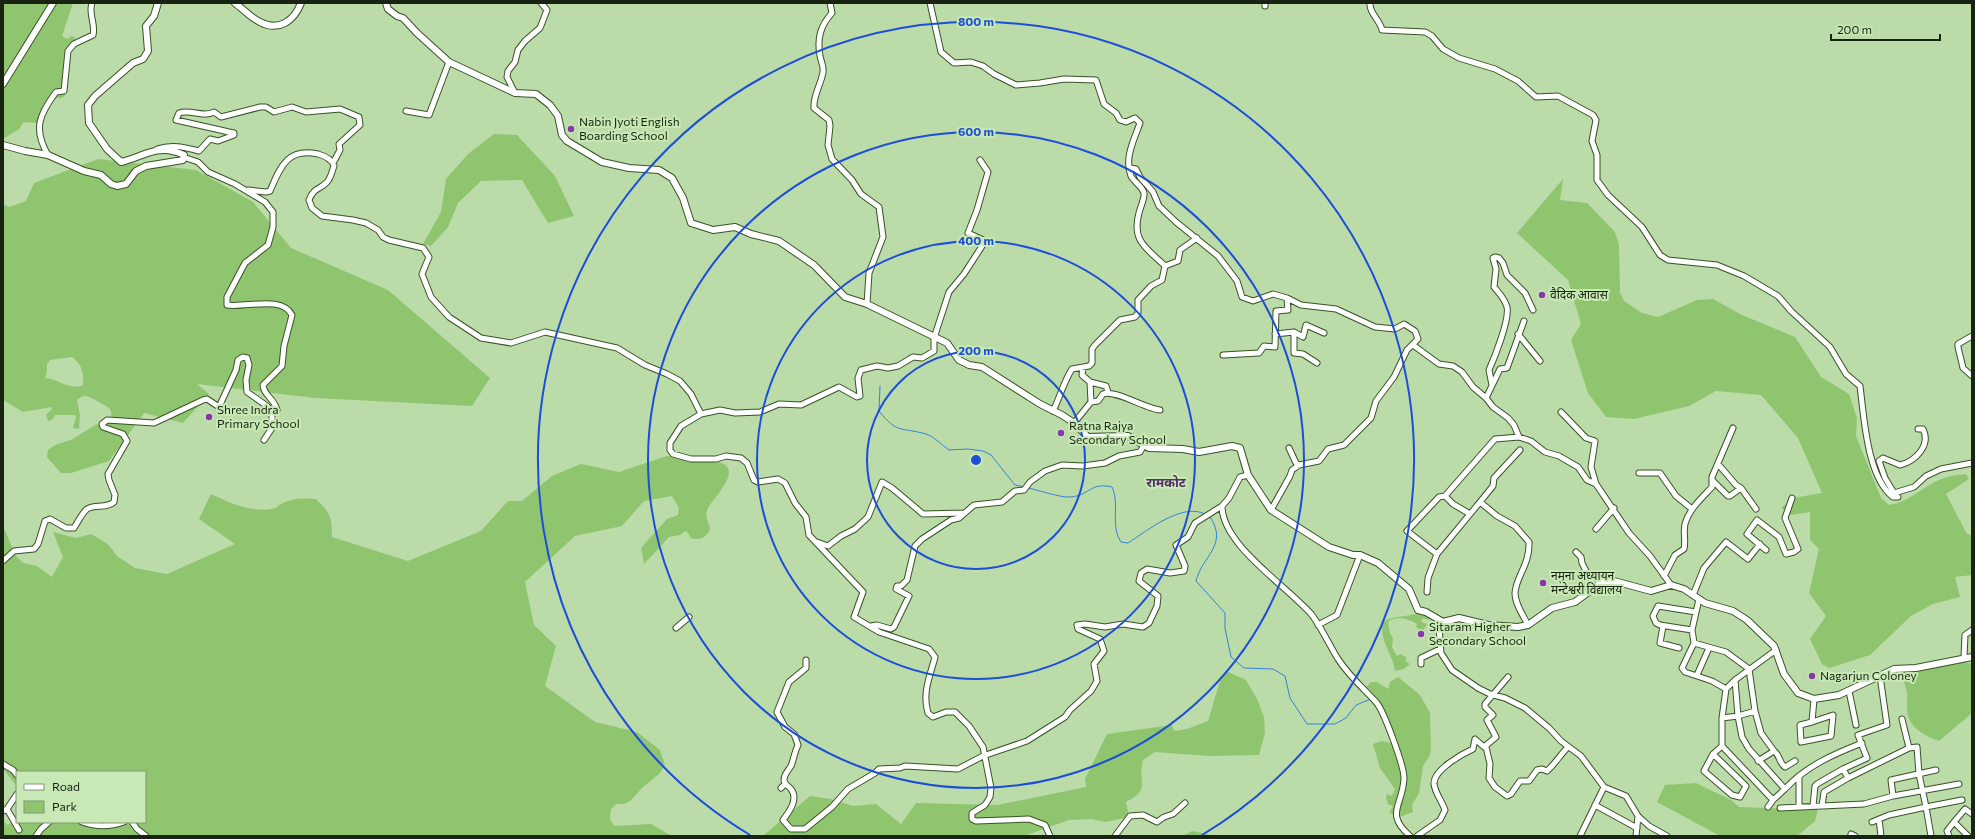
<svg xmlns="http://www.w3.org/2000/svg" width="1975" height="839" font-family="Commissioner,'Noto Sans Devanagari',sans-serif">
<rect width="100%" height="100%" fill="#bbdba9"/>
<path fill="#90c56f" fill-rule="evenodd" d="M3,3h70l-11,33 5,3 5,-3 4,2 -11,14 -2,24 2,20 -4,2h-13l-11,25 -13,-1 -5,7 -16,10z
M494,134l23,1 38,41 19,40 -26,7 -26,-43 -41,1 -23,22 -10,24 -17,19 -8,-2 18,-32 5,-33 22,-25z
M98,159l98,11 57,32 38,46 97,42 102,88 -18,28 -157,-8 -118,-14 12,10 -26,29 -39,-10 -35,48 -38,12h-10l-14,-16 1,-7 7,-5 16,-5 24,-15 15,-4c5,-13 -4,-15 -13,-20 -9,-5 -12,-8 -20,-1l3,15 -1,14 -6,-1 3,-11 -1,-2h-20l-3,5 -4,1 -2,-6 6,-6v-2l-29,5 -20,-12v-196l6,3 17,-6 8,-18zM72,357c9,6 14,19 10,29 -17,3 -23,-7 -37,-8l2,-7v-7l3,-4z
M1563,179l-3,21 27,3 28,29 4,13 1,47 4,9 18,12 16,4 39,-17 16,-1 29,16 53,22 26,40 28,17 8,24 -1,18 25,62 8,7c20,-3 32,-17 50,-25 8,-4 18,-5 27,-6l3,5 -23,15 21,40 5,1v40l-17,2 5,20 -27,7 -22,12 -41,39 -41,13 -7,-4 -12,-25 16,-23 -17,-23 10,-44 -9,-9v-28l-19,3 -10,-7 12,-10 29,-5 -24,-55 -37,-43 -45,-4 -27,15 -55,13 -28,-2 -18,-24 -17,-53 10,-16 -13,-44 -51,-47z
M667,456c14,1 47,1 58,9 14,10 -14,35 -18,45 -2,6 1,12 3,18 -2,9 -10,13 -19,10l-3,-5 -3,-2 -5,4 -11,2 -25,27 -3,-16 26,-29 11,-4 1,-7 -7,-12 -28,5 -22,25 -47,10 -50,46 9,43 22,21 -11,40 50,36 42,10 23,18 5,15 -5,8 -18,15 -12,13 -6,3h-8l-5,5 -1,11 5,6 36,-2 21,12h-669v-16l4,5 10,-4 128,1v-50h-128v14l-14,-17v-243l13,30 7,7 14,3 15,11 11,-20 -10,-25 23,6 15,-4 17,10 9,12 18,12 32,6 68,-30 -36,-25 12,-25c19,9 38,18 60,15 5,0 9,-5 14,-7 10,-4 20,-4 31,-3 14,14 16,17 16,38l76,24 73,-30 27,-30h14l30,-25 29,-12 38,8z
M1418,613l13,4 -2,3 -6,-2 -2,4 6,2 -4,7 -7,-4 1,-3c-7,-5 -22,-9 -29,-2l2,11 3,5 -1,9 5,9 4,-2 6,4 -2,3 5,3 -6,5 -9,2c-2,-17 -16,-30 -12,-48 5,-7 25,-6 35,-10z
M1954,660l18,4v49l-33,28c-14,-5 -30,-13 -32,-30 -1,-6 1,-12 0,-18 0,-6 -6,-17 -8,-23z
M1226,671l20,9 11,19 7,18 1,16 -6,22 -50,1 -54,-4 -12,8c-6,23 9,29 -17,42l3,15 -23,5 -14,-3 -23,1 -45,16h-261l47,-40 21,3 22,7 23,-2 25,20 15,-21 81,2 89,-18 -1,-8 22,-45 65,-9 2,6 13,-2 21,-8 12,-40z
M1398,677l22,18 10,18 1,37 -2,7 -6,9 -4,27 -7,12 1,7 -13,5 -11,-4 4,-7 -5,-2 -2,-6 1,-4 5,2 3,-7 -15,-21 -7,-24 9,-3 9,2 4,10 3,-1 -10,-32 -23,-32 6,-6h6l11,7 2,-7z
M1696,783l35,17 8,7 79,3 -3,11 -18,15h-77l-63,-34 8,-17z
M1192,831l23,5h-32z"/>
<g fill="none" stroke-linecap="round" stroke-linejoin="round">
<path stroke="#3682da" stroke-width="1" d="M880,386l-1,25c18,23 22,16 47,23 7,2 16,11 23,16l19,-1 15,2 8,4 24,30 10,2
M1028,488c11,2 32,10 43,9 19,-2 19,-15 41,-10 8,17 -2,39 9,55l7,1c19,-12 54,-41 77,-29
M1210,517c19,28 -8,39 -14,64l29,32v15l6,29 13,11 29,1 12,7 5,22 17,26h28l11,-6 10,-13 15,-6"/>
<defs>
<path id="minor" d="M830,3l2,10c-12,13 -15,26 -12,43 1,5 4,11 3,16 -2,13 -10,23 -9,36l15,12 1,6 -2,19 4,14 20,21 9,14 18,13 4,30 -14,36 -2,31
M930,3l11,49 13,11 17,-1 12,4 11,8 22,11 24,-2 24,-4 32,1 8,24 12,9 4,7 6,2 9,-4 5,5c-6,17 -16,35 -9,53 3,6 11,10 13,17 1,5 -4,15 -5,20 -8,29 9,36 26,53l-3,14 -11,6 -13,14v13l-3,4 -15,3 -25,25 -3,4v14l-3,3 -17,3c-8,12 -12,28 -19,42
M1265,3v3
M1370,3c-1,10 10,17 12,27l43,2 7,4 11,13 16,9 36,11 23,12 18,16 22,-1 35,19 3,5 -4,21 5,14v25l11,15 34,32 18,28 8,5 49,5 27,11 34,20 13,15 39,36 16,27 14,12c4,31 7,91 33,111h5l-4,-4 20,-6 12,-11 15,-7 31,-6
M515,93l-8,-16 1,-6 7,-9 3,-12 7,-9 15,-13 7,-18 -6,-7
M406,111l23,4 20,-53
M157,149c15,-5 27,-2 42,2l11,-12 8,2 16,-6v-2l-5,-1 -53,-12 3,-7c12,-4 24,5 35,-1l7,5 39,-10h6l8,5 18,-5 14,5 34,-3 19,8 1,8 -21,19 1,6 -7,13
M48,155c-15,-26 -9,-40 8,-63l8,-1 4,-40 6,-7 19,-9c3,-11 -5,-21 -1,-32
M980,160l8,12 -11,38 -9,23 15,7 1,3 -20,31 -15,18 -15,46v13l-12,7 -9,-1 -15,9 -10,2 -11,-2 -16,4 -3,8 2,18 -3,1 -18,-10 -38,18 -22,-1 -19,8 -25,1 -15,-3 -19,4 -20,12 -11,17v7l3,4 18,5h25l10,-3 15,2 6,5 7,17 4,2 20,-3 7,4 10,20 11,14 3,18 54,57 -9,25 25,15 50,17 6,8c-5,19 -13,36 -7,56l5,4 13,-5h9l14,14 14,21 8,41 -1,9 -5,8 -13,8v6l4,2 53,-2 16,6 5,11
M1130,168l6,1 4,8 13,15 6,14 17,16 42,34 19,25 5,16 11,4 20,-7 14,4 14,7 35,4 39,18 20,2 9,-5 11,7 3,8 -11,11 -13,27 -18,24 -5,17 -27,27 -16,4 -9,12 -20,4 -7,5 -2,6 -19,34
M248,190l18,2 4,-1c10,-23 17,-44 48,-37 7,2 14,5 16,12 -2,5 -3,12 -7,16 -7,8 -13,5 -18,18l3,8 10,8 31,4 13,3 12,7 5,7 6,3 34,8 6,9 -7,17 9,23 18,20 32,21 30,5 34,-11 72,16 28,17 22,9 13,7 11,13 10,20
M1165,266l13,-5 2,-11 17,-12
M1294,332l9,5 3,-12 18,8
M1275,334l19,-2v21l9,1 14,9
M1518,334l22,27
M1972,336l-14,8v3l5,21 9,8
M1413,345l26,19 14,2 9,6 11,15 13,11 7,9 15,11 6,7 5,12 12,4 14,11 14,4 12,7 7,4 9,13 9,4
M1223,355l36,-2 5,-7 11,1 1,-36 12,-1 -1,-12
M1090,382l16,4 2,6
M1492,385l-3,-15c5,-11 21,-51 18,-63 -2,-8 -8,-14 -13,-20l2,-18 -3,-11 2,-1 4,1 4,5 4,12 18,18 8,17
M1486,398l14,-29 7,-1 17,-47
M1091,402l7,-1 5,-7c11,-5 43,15 57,16
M1561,412l25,26 9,3 -4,26 5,17 33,49 21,23 21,29
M1074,423l17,-21 -1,-20 -8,-7 1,-8
M264,440l8,-12v-15
M1289,448l7,15 3,2
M1718,464l18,21 5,3 15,21
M1639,473h21l16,23 16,13
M1712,480l16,16h2l11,-8
M1894,493l-9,-15 -6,-17 4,-3 17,7c16,-4 31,-20 23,-36h-5
M1445,496l-6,1 -32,34 30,23 43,-52 17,14 18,10 14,16c1,23 -13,34 -14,51 0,11 8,22 13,32
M1480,502l13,-16 1,-8 26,-28
M1222,506c0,39 65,80 90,109 9,12 18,31 26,44 11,17 25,29 38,43 8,9 28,64 28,76 -1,28 -20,35 6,58
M1470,514l-17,-10 -8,-8 50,-57 24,-2
M1596,529l18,-21
M817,542l11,4 13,-10 14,-7 13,-12 14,-35 10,6 31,26 41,-1
M1766,550l-19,-16 10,-14 22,17 7,17 8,-2 4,-3 -13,-31 7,-20
M1576,552l5,5 1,6 12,24
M3,561l11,-10 20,-2 4,-5 7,-23 5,-2 16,9h8c4,-6 8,-15 13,-19 8,-5 19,0 27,-7l1,-7 -6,-15 -1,-6 19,-33 -4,-7 -20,-7 -1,-3 5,-4 47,3 49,-23 4,-1 12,8 17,-37 2,-10 5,-3 4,1 2,7 -3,15 1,12 20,14 5,7 5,-3c-2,-11 -14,-15 -14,-25l19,-19 2,-20 8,-31c-10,-20 -46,-7 -65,-10v-8l18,-34 23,-18 5,-18v-15l-8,-10 -30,-18 -27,-12 -10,-10 -15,-5
M1664,576l11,-21 9,-6c2,-8 -1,-17 1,-25 4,-15 17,-26 27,-37v-10l21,-49
M1427,592l1,-14 9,-24
M1693,595l11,-27 22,-26 22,17 12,-15
M1699,599l-7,31 2,13 32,9 23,17 6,42
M1441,621l-2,6 2,26 11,17 26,18 12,6 15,4 20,10 24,20 12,13 20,15 23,31 22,9 12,20 11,10 18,10
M1318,625l19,-10 23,-60
M871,626l6,-1 14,4 3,-2 15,-31 -13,-7 1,-3h4l6,-6 8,-34 7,-7 29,-19 8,-2 15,-13 28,-3 13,-11 9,-1 6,-8 15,-11 17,-6 21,1 22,-3 14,-7 21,-4 4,-7
M1663,626l-3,17 19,5
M676,628l13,-11
M1692,630l-32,-5 -4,-2 -3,-7 5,-10 38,6
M1694,643l-12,25 3,4 27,9 14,8
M1964,657l1,-22 7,-5
M806,660v8l-17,14 -12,30 8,15 9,7 4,11c-4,8 -4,14 -7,21 -3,5 -7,8 -7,14 0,5 4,5 7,9 8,10 -2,23 -8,31l8,9h14l27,-22 16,-18 27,-16 4,-4 21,-1 5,-2 53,3 25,-13 44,-15 38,-24 5,-7 21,-19 6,-10 -3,-17 10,-13 -4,-12 -22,-10 -1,-4 8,-1 20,3 18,-3 20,3 6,-4 8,-17 1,-10 -19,-15 2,-8 6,-4 23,4 14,-2 1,-5 -9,-21 12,-8 7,-14 27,-17 7,-8 11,-21 8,-2
M1421,664v-6l19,-9
M1697,675l12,-27
M1735,680l41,-30
M1849,691l7,34
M1722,718l4,-29 9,-9 3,36 17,-5 6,22 13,18 -16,10
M1812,722l21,-7 -2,21 -30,6 -1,-17 12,-3 2,-23
M1486,747l4,17 -1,14 6,9 12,9 4,-2 9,-13h9l8,-11 5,-1 5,2c8,-7 13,-16 21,-24
M1774,751c6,4 5,12 11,16l10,-6
M1713,754l-9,17 28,24 8,2 6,-11 -33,-32 9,-8
M3,764l10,6 4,5
M1843,769l24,-11 -9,-23 29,-10 -7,-49
M1936,770l-45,10 2,16 66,-12
M781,788l4,-4
M1773,800l12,-11
M1595,805l42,23
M1799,806v-30
M1813,806l2,-20 2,-2 26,-15 5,9 61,-30 -7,-29
M1822,806l2,-14 24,-14
M1768,807l5,-7 -51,-54v-28l16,-2 4,21 7,12 36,40c21,-23 49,-35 77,-46
M1780,808l84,-4 29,-8
M7,809l12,21
M3,811l4,-2 10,-15
M1879,819l2,17
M82,822c14,5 28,5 42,0
M132,822l5,7 9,7
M1872,822l17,-7 37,-8 -7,-33 -2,-27 -8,1
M1954,822l11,-13 7,5
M1851,834l4,2
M36,836l5,-7 8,-7
M1115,836l15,-20 13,-1 14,7 7,-5 9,-3 12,-11
M1417,836l23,-16 5,-10c-3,-9 -10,-17 -11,-26 -1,-14 28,-30 39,-35l2,-10 9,8 12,-10 -9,-17 6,-5 -8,-8v-3l23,-27
M1580,836l24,-49
M1636,836l2,-20
M1931,836l-5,-29 36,-7
M1949,836l-2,-5 7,-9 14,14"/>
<path id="major" d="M235,3c8,6 16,15 25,19 19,10 34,-1 41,-19
M386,3l2,6 9,7 6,2 14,15 32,29 66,31 21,1 14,11 8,11 4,19 5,6 35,21 27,6 30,2 13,8 11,20 8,25 22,7 22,-3 16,7 28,7 35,24 31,32 22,7 80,39 12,17 10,5 13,2 58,37 22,11 12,8 14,14 40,-1 21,12 34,1 16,3 33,-6 8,2 8,27 23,35 58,37 24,8h7l18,8 31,26 9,21 8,2 17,10 16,-4 29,7 30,2 10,-2 24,-17 23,-6 27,-20 12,-1 37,10 20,-6 13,4 21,14 28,8 14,9 27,26 10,28 14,19 16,6 25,-4 55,-26 22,-1 56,-11
M3,84l50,-81
M3,145l22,6 23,4 36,16 17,4 10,9 6,2 9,-2 10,-13 10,-5 37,-6 1,-5c-26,-12 -39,1 -63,7l-14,-13 -18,-26 -1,-18 7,-9 38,-33 10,-4 5,-8 -2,-25 8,-10 4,-13"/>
</defs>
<use href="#minor" stroke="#385326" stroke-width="7"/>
<use href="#major" stroke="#385326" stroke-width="8"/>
<use href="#minor" stroke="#fff" stroke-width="5"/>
<use href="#major" stroke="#fff" stroke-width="6"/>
</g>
<g fill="none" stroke="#1d4ed8" stroke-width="2">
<circle cx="976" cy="460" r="109"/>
<circle cx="976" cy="460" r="219"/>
<circle cx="976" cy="460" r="328"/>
<path d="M750 835A438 438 0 1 1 1202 835"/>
</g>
<g fill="#8738a8" stroke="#c8e8b5" stroke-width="1.5">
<circle cx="571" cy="129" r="4"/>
<circle cx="1542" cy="295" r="4"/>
<circle cx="209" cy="417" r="4"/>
<circle cx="1061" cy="433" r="4"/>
<circle cx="1543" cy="583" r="4"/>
<circle cx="1421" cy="634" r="4"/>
<circle cx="1812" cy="676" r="4"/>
</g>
<g text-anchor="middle" stroke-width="4" stroke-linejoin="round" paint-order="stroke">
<g font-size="12" fill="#182411" stroke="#c8e8b5" text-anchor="start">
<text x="579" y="126">Nabin Jyoti English<tspan x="579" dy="14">Boarding School</tspan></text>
<text x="1550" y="299">वैदिक आवास</text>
<text x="217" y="414">Shree Indra<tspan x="217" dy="14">Primary School</tspan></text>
<text x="1069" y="430">Ratna Rajya<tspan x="1069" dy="14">Secondary School</tspan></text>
<text x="1551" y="580">नमुना अध्यायन<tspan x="1551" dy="14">मन्टेश्वरी विद्यालय</tspan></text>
<text x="1429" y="631">Sitaram Higher<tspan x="1429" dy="14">Secondary School</tspan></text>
<text x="1820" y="680">Nagarjun Coloney</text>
</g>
<g font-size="13" font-weight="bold" fill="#542e65" stroke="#c8e8b5">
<text x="1166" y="487">रामकोट</text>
</g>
</g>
<circle cx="976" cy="460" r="6" fill="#1d4ed8" stroke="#c8e8b5" stroke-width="2"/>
<g font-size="12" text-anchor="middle" font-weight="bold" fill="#1d4ed8" stroke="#c8e8b5" stroke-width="4" stroke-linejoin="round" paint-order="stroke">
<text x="976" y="26">800 m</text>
<text x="976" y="136">600 m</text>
<text x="976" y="245">400 m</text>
<text x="976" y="355">200 m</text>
</g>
<rect width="1975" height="839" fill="none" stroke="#182411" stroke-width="8"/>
<rect x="16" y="771" width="130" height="52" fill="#c8e8b5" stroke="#829a73"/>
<rect x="24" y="784" width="20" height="6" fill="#ffffff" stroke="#829a73"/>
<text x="52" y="791" font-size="12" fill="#182411">Road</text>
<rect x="24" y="801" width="20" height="12" fill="#90c56f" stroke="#829a73"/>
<text x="52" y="811" font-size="12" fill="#182411">Park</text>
<path d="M1831 34v6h109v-6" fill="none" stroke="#182411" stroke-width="2"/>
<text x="1837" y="34" font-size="12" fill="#182411" stroke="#c8e8b5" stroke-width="3" paint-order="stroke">200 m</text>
</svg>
